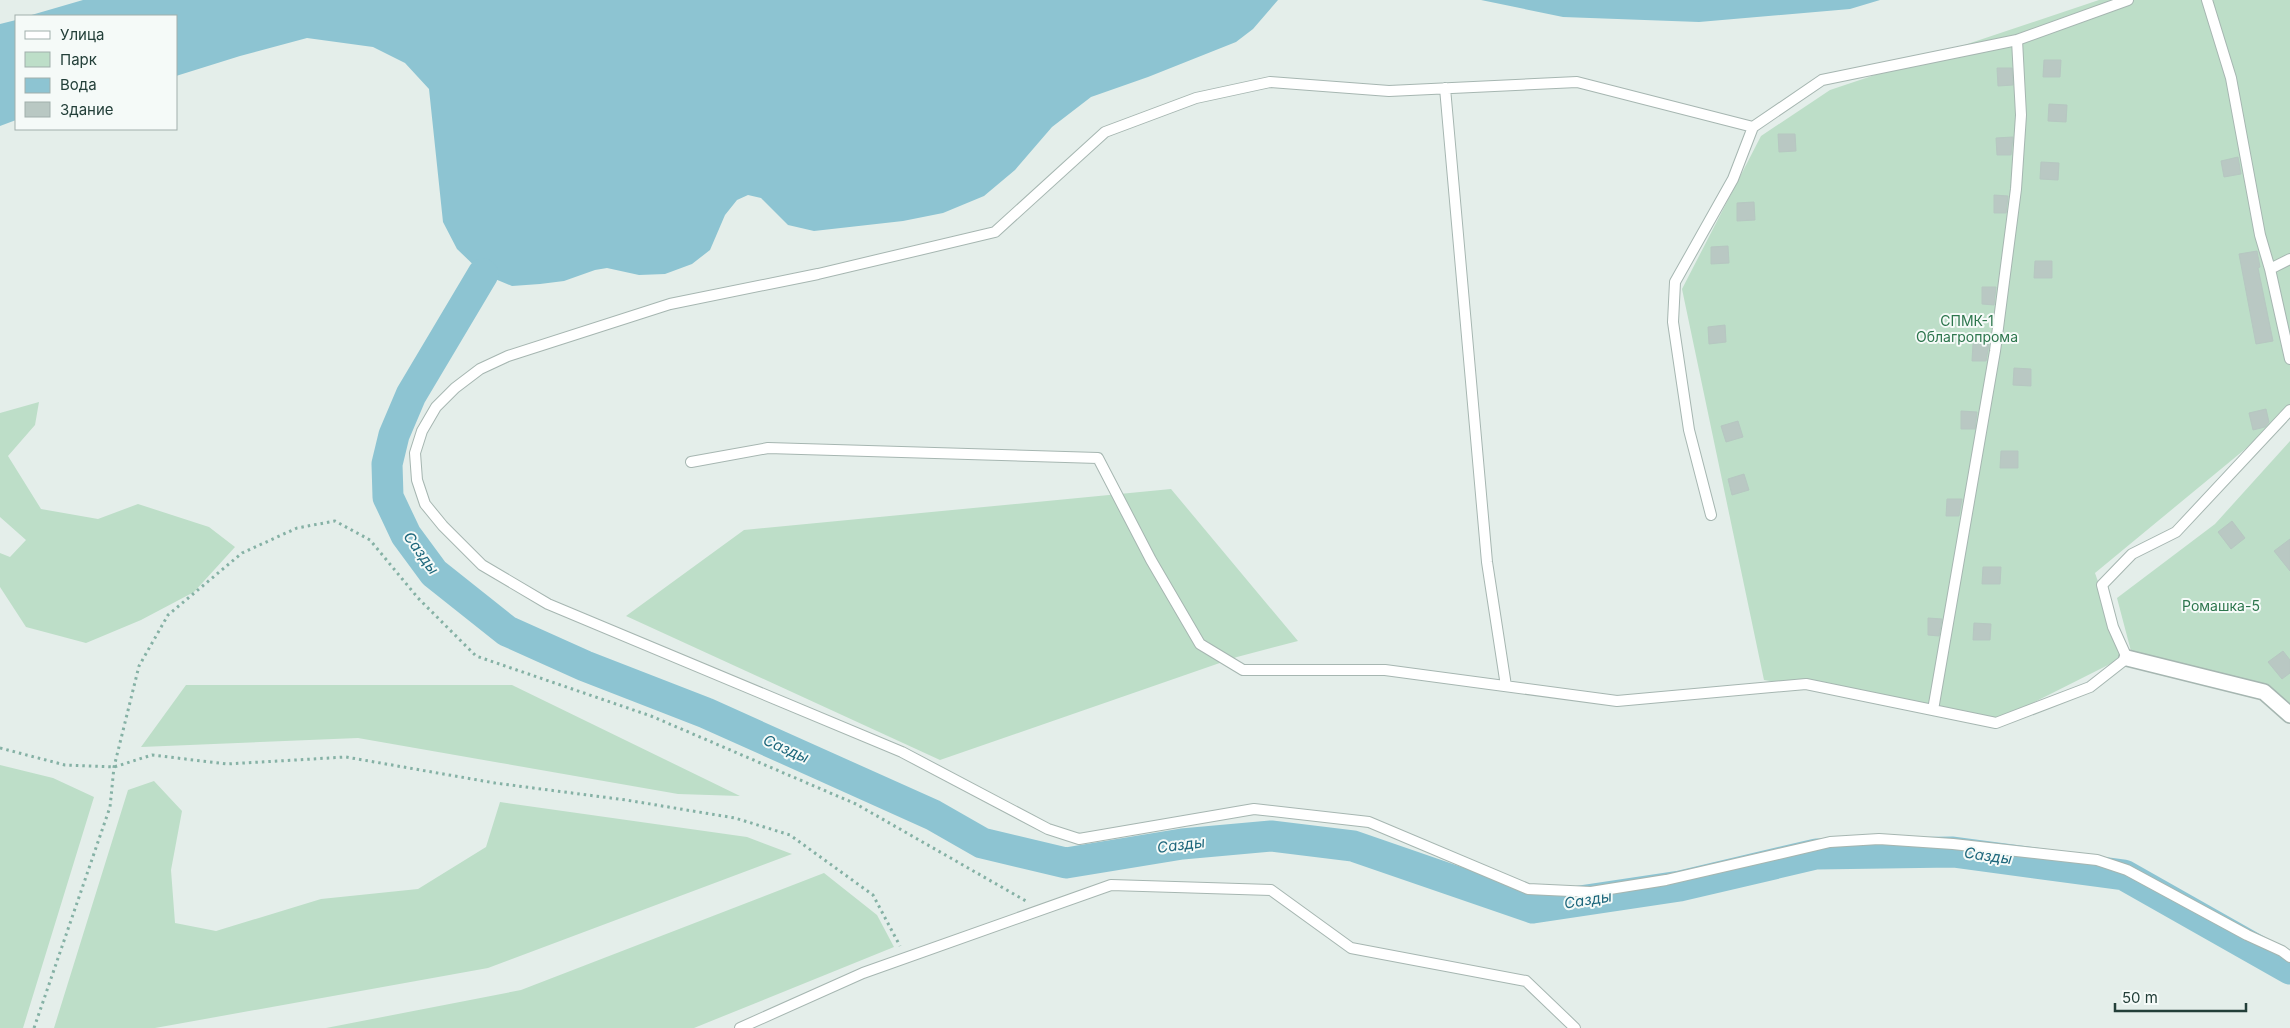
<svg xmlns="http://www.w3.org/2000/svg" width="2290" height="1028" font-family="Inter,sans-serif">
<rect width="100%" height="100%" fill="#e4eeea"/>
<path fill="#bddec8" d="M2099,0h191v412l-195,161 29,84 -127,64 -233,-41 -82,-391 79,-153 69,-46z
M39,402l-4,23 -27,31 33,53 57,10 40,-15 71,23 26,20 -41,45 -53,28 -55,23 -60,-16 -26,-40v-34l10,4 16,-17 -26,-23v-104z
M2290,441v270l-23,-22 -135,-34 -15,-57 98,-74z
M1171,489l127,152 -61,16 -297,103 -314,-144 118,-86z
M186,685h326l228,111 -62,-2 -320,-56 -217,9z
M0,765l53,13 41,19 -71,231h-23z
M154,781l28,30 -11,59 4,53 41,8 105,-32 97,-10 68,-42 14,-45 247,35 45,17 -304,114 -333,60h-101l74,-238z
M824,873l53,42 17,32 -200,81h-368l195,-38z"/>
<path fill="#8dc4d2" d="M83,0h1195l-25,29 -17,13 -88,35 -57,20 -39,30 -37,43 -31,26 -41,17 -40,8 -89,10 -26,-6 -27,-27 -13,-3 -11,5 -12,15 -15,35 -18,14 -27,10 -26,1 -32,-7 -12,2 -31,11 -24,3 -28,2 -29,-12 -26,-25 -14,-27 -14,-133 -24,-26 -32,-16 -66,-9 -67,18 -64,20v-60h-148z
M1481,0h399l-30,9 -151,13 -136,-5z
M16,20v100l-16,6v-102z"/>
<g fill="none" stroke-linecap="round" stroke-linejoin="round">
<path stroke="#8dc4d2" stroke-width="31" d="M483,274l-72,121 -17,40 -7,29 1,33 18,38 28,38 73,58 78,35 121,47 227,102 49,28 84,20 116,-19 89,-8 82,10 180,62 147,-22 136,-32 137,-2 171,23 166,94"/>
</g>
<path fill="#b9c8c3" stroke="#b6c7c1" d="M2044,60h17l-1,17h-17z
M1997,68h15l1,17 -15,1z
M2049,104l18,1 -1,17 -18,-1z
M1778,134h17l1,17 -17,1z
M2013,137l-2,18h-14l-1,-17z
M2238,157l3,17 -17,3 -3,-16z
M2041,162l18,1 -1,17 -18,-1z
M1994,195l14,1 -2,17h-12z
M1754,202l1,18 -18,1v-18z
M1728,246l1,17 -18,1v-17z
M2257,251l3,16 -2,1 15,73 -17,3 -17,-90z
M2035,261h17v17h-18z
M1982,287h14l-2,18 -12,-1z
M1725,325l1,17 -17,2 -1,-17z
M1973,344h16l-3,17h-14z
M2014,368l17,1v17l-18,-1z
M2266,409l3,13 -4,5 -12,3 -4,-17z
M1961,411l16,1 -2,17h-14z
M1738,421l5,16 -17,5 -5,-16z
M2001,451h17v17h-18z
M1744,474l5,16 -17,5 -4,-16z
M1947,499h15l-3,17h-13z
M2232,521l13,17 -14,11 -13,-17z
M2290,539v32l-16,-20z
M1983,567h18l-1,17h-18z
M1928,618l14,1 -3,17 -11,-1z
M1974,623l17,1 -1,16h-17z
M2283,651l7,9v13l-8,6 -14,-17z"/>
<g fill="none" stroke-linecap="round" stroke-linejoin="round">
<defs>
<path id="lane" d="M2128,0l-111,40 -195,40 -69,47 -176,-45 -188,9 -119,-9 -74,16 -91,34 -110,100 -177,42 -148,30 -162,52 -28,13 -25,19 -19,19 -14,24 -7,22 2,27 8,24 18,22 39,39 66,39 354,148 146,77 31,10 175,-30 115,13 159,67 63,3 75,-12 164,-38 49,-3 74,5 144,16 30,10 120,65 35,16 8,6
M2207,0l24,78 29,157 10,34 20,90
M1445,88l42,474 19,124
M2270,269l20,-10
M691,462l77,-14 330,10 53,102 49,84 43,26h142l232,31 189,-17 190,39 94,-36 37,-29 -14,-31 -11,-42 30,-31 44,-22 114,-122
M1711,515l-22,-85 -16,-108 2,-40 58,-103 20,-52
M1933,710l62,-359 21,-162 5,-74 -4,-75
M740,1028l123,-55 248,-88 160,5 80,58 175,33 49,47"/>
<path id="street" d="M2127,658l137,34 26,23"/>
</defs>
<use href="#lane" stroke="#a6b6b1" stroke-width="12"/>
<use href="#street" stroke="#a6b6b1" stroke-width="18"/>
<path stroke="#85b1a5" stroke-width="3" stroke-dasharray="2.5 4" stroke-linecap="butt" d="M0,748l65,17 49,2 38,-12 75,9 119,-7 149,26 131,17 109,18 55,17 83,60 27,51
M34,1028l76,-221 4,-40 25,-101 29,-51 74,-62 55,-25 38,-7 35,19 48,58 58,58 175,60 205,88 170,97"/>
<use href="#lane" stroke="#fff" stroke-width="10"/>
<use href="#street" stroke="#fff" stroke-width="15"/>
</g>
<g text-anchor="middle" stroke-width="4" stroke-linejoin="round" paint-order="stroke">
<g font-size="14" fill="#2d764d" stroke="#f5faf8">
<text x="1967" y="326">СПМК-1<tspan x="1967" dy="16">Облагропрома</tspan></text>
<text x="2221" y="611">Ромашка-5</text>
</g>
<g font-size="15" font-style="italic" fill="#1d677c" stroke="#f5faf8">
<text transform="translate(421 553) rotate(54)" y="5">Сазды</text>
<text transform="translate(786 749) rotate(24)" y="5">Сазды</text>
<text transform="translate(1181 845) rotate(-7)" y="5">Сазды</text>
<text transform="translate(1988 856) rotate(8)" y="5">Сазды</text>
<text transform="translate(1588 900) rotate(-9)" y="5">Сазды</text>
</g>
</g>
<rect x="15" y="15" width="162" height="115" fill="#f5faf8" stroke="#a1afac"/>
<rect x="25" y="31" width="25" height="8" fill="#ffffff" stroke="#a1afac"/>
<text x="60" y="40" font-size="15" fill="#233f39">Улица</text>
<rect x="25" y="52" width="25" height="15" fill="#bddec8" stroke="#a1afac"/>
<text x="60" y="65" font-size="15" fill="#233f39">Парк</text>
<rect x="25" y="78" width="25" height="15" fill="#8dc4d2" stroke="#a1afac"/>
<text x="60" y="90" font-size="15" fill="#233f39">Вода</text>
<rect x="25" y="102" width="25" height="15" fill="#b9c8c3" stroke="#a1afac"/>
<text x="60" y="115" font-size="15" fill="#233f39">Здание</text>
<path d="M2115 1003v8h131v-8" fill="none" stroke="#233f39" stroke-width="2.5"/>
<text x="2122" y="1003" font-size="15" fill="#233f39" stroke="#f5faf8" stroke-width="4" paint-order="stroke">50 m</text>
</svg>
